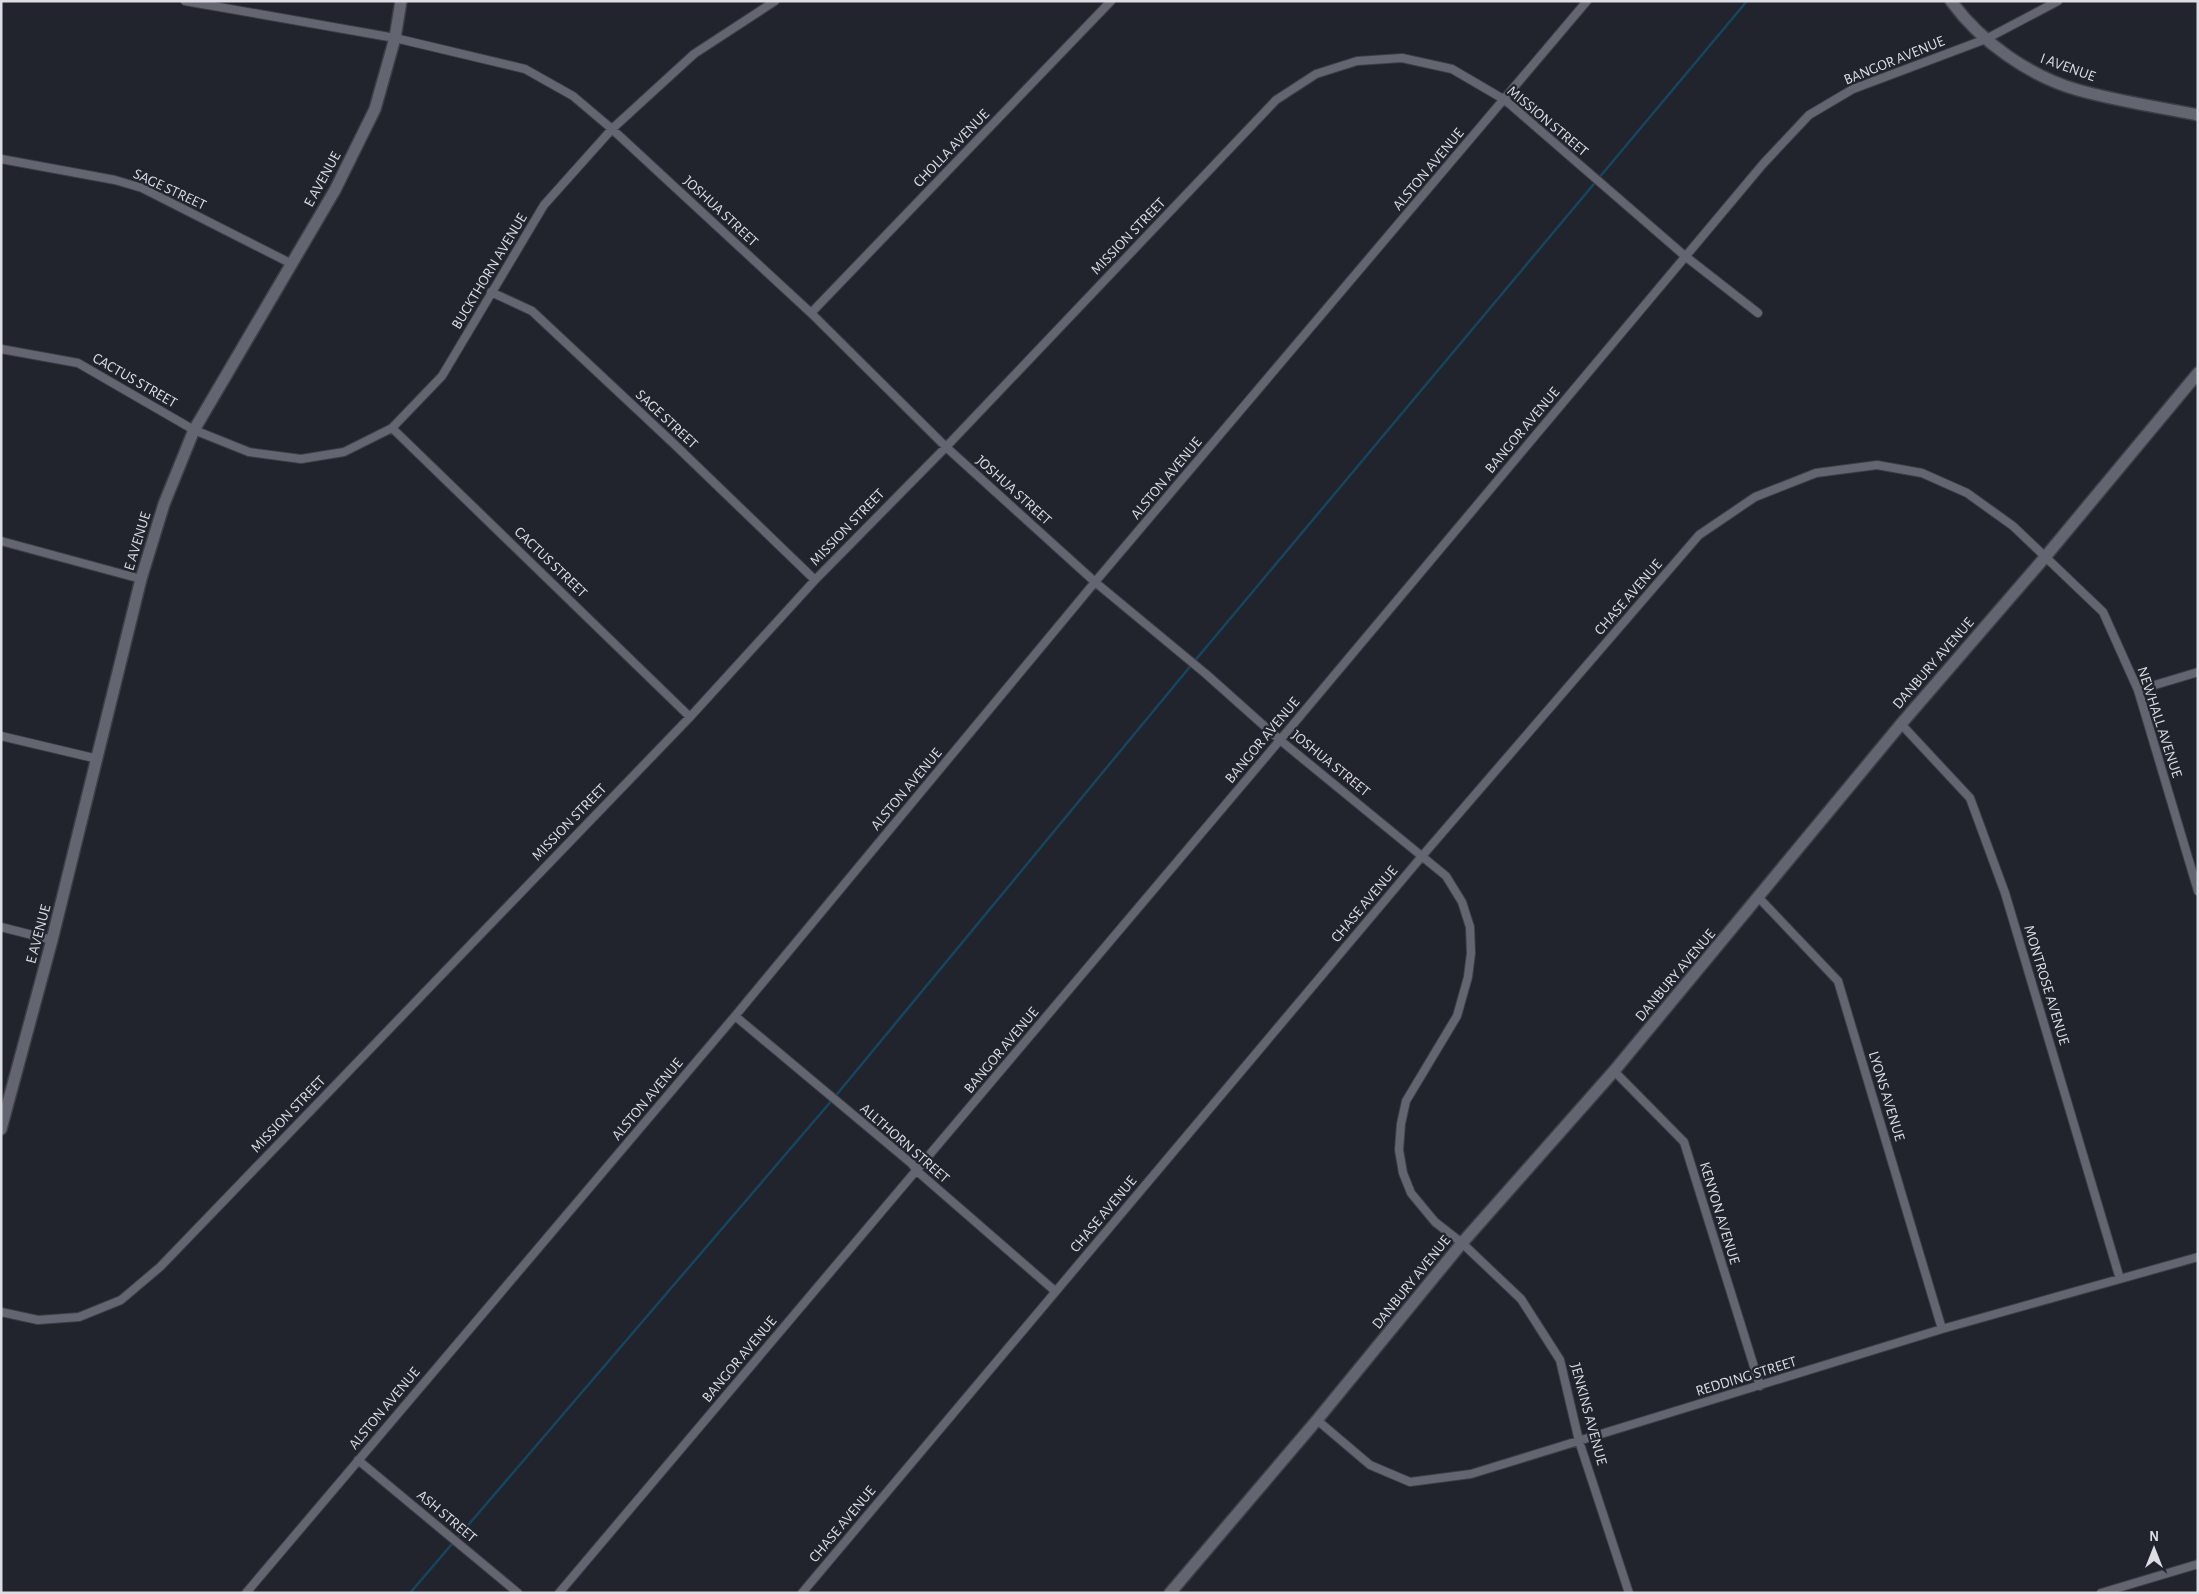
<svg xmlns="http://www.w3.org/2000/svg" width="2199" height="1594" font-family="'Alegreya Sans',sans-serif">
<rect width="100%" height="100%" fill="#21242d"/>
<g fill="none" stroke-linecap="round" stroke-linejoin="round">
<path stroke="#15465e" stroke-width="2.5" d="M410,1593l423,-494 360,-436 554,-662"/>
<defs>
<path id="street" d="M185,1l210,37 130,31 48,27 39,33 199,184 135,134 149,135 111,92 74,66 166,136 16,26 8,25 1,26 -3,24 -11,39 -51,85 -5,23 -2,26 4,23 8,20 24,29 27,21 59,56 39,61 19,81 50,152
M1,159l114,21 27,8 148,75
M491,292l41,19 141,132 142,137
M811,313l300,-312
M1,349l77,14 116,67 55,22 52,7 43,-7 48,-24 50,-52 102,-171 68,-76 82,-75 81,-53
M392,428l298,289
M1,541l140,38
M2138,690l60,-18
M1901,724l69,74 35,95 115,386
M1,736l97,23
M1759,898l79,83 104,348
M1,927l51,13
M735,1016l177,148 5,7 138,120
M1614,1071l70,71 76,244
M1,1312l37,8 41,-3 42,-17 39,-33 530,-550 125,-137 131,-133 330,-347 40,-26 41,-13 45,-3 50,11 53,31 180,156 73,57
M1317,1420l53,45 40,17 61,-8 471,-145 256,-72
M358,1460l160,133
M246,1593l489,-577 360,-434 492,-581
M559,1593l721,-853 483,-576 46,-49 44,-26 133,-50 72,-38
M802,1593l621,-738 276,-320 56,-38 61,-24 61,-8 45,8 45,20 46,33 90,86 35,78 60,201
M2101,1593l97,-29"/>
<path id="secondary" d="M1951,1c30,41 78,75 127,89 39,11 80,17 120,25
M1,1129l51,-189 89,-361 23,-75 30,-74 141,-240 40,-81 20,-71 6,-37
M1170,1593l147,-173 145,-177 152,-172 287,-347 145,-168 152,-183"/>
</defs>
<use href="#street" stroke="#3d3f47" stroke-width="10"/>
<use href="#secondary" stroke="#3d3f47" stroke-width="14"/>
<use href="#street" stroke="#636671" stroke-width="8"/>
<use href="#secondary" stroke="#636671" stroke-width="11"/>
</g>
<g text-anchor="middle" stroke-width="4.5" stroke-linejoin="round" paint-order="stroke">
<g font-size="15" fill="#dcdee4" stroke="#21242d">
<text transform="translate(1894 60) rotate(-22)" y="5">BANGOR AVENUE</text>
<text transform="translate(2068 67) rotate(20)" y="5">I AVENUE</text>
<text transform="translate(1548 121) rotate(40)" y="5">MISSION STREET</text>
<text transform="translate(951 148) rotate(-46)" y="5">CHOLLA AVENUE</text>
<text transform="translate(1428 169) rotate(-50)" y="5">ALSTON AVENUE</text>
<text transform="translate(322 179) rotate(-61)" y="5">E AVENUE</text>
<text transform="translate(170 189) rotate(25)" y="5">SAGE STREET</text>
<text transform="translate(721 211) rotate(43)" y="5">JOSHUA STREET</text>
<text transform="translate(1128 236) rotate(-46)" y="5">MISSION STREET</text>
<text transform="translate(489 271) rotate(-59)" y="5">BUCKTHORN AVENUE</text>
<text transform="translate(135 380) rotate(30)" y="5">CACTUS STREET</text>
<text transform="translate(667 419) rotate(43)" y="5">SAGE STREET</text>
<text transform="translate(1522 430) rotate(-50)" y="5">BANGOR AVENUE</text>
<text transform="translate(1166 478) rotate(-50)" y="5">ALSTON AVENUE</text>
<text transform="translate(1014 490) rotate(42)" y="5">JOSHUA STREET</text>
<text transform="translate(847 527) rotate(-46)" y="5">MISSION STREET</text>
<text transform="translate(137 541) rotate(-73)" y="5">E AVENUE</text>
<text transform="translate(551 562) rotate(44)" y="5">CACTUS STREET</text>
<text transform="translate(1628 597) rotate(-49)" y="5">CHASE AVENUE</text>
<text transform="translate(1933 663) rotate(-49)" y="5">DANBURY AVENUE</text>
<text transform="translate(2160 722) rotate(72)" y="5">NEWHALL AVENUE</text>
<text transform="translate(1262 740) rotate(-50)" y="5">BANGOR AVENUE</text>
<text transform="translate(1331 763) rotate(39)" y="5">JOSHUA STREET</text>
<text transform="translate(906 789) rotate(-50)" y="5">ALSTON AVENUE</text>
<text transform="translate(569 822) rotate(-46)" y="5">MISSION STREET</text>
<text transform="translate(1364 904) rotate(-50)" y="5">CHASE AVENUE</text>
<text transform="translate(38 934) rotate(-75)" y="5">E AVENUE</text>
<text transform="translate(1675 975) rotate(-50)" y="5">DANBURY AVENUE</text>
<text transform="translate(2047 985) rotate(73)" y="5">MONTROSE AVENUE</text>
<text transform="translate(1001 1050) rotate(-50)" y="5">BANGOR AVENUE</text>
<text transform="translate(1887 1096) rotate(73)" y="5">LYONS AVENUE</text>
<text transform="translate(647 1099) rotate(-50)" y="5">ALSTON AVENUE</text>
<text transform="translate(288 1114) rotate(-46)" y="5">MISSION STREET</text>
<text transform="translate(905 1143) rotate(41)" y="5">ALLTHORN STREET</text>
<text transform="translate(1720 1213) rotate(73)" y="5">KENYON AVENUE</text>
<text transform="translate(1103 1214) rotate(-50)" y="5">CHASE AVENUE</text>
<text transform="translate(1411 1282) rotate(-51)" y="5">DANBURY AVENUE</text>
<text transform="translate(739 1359) rotate(-50)" y="5">BANGOR AVENUE</text>
<text transform="translate(1746 1376) rotate(-17)" y="5">REDDING STREET</text>
<text transform="translate(384 1408) rotate(-50)" y="5">ALSTON AVENUE</text>
<text transform="translate(1589 1414) rotate(75)" y="5">JENKINS AVENUE</text>
<text transform="translate(447 1516) rotate(40)" y="5">ASH STREET</text>
<text transform="translate(842 1524) rotate(-50)" y="5">CHASE AVENUE</text>
</g>
</g>
<rect width="2199" height="1594" fill="none" stroke="#dcdee4" stroke-width="5"/>
<g transform="translate(2154 1549)" stroke="#21242d" stroke-width="4" paint-order="stroke">
<path d="M0-4L9 19L0 12L-9 19Z" fill="#dcdee4"/>
<text y="-8" font-size="14" font-weight="bold" text-anchor="middle" fill="#dcdee4">N</text>
</g>
</svg>
